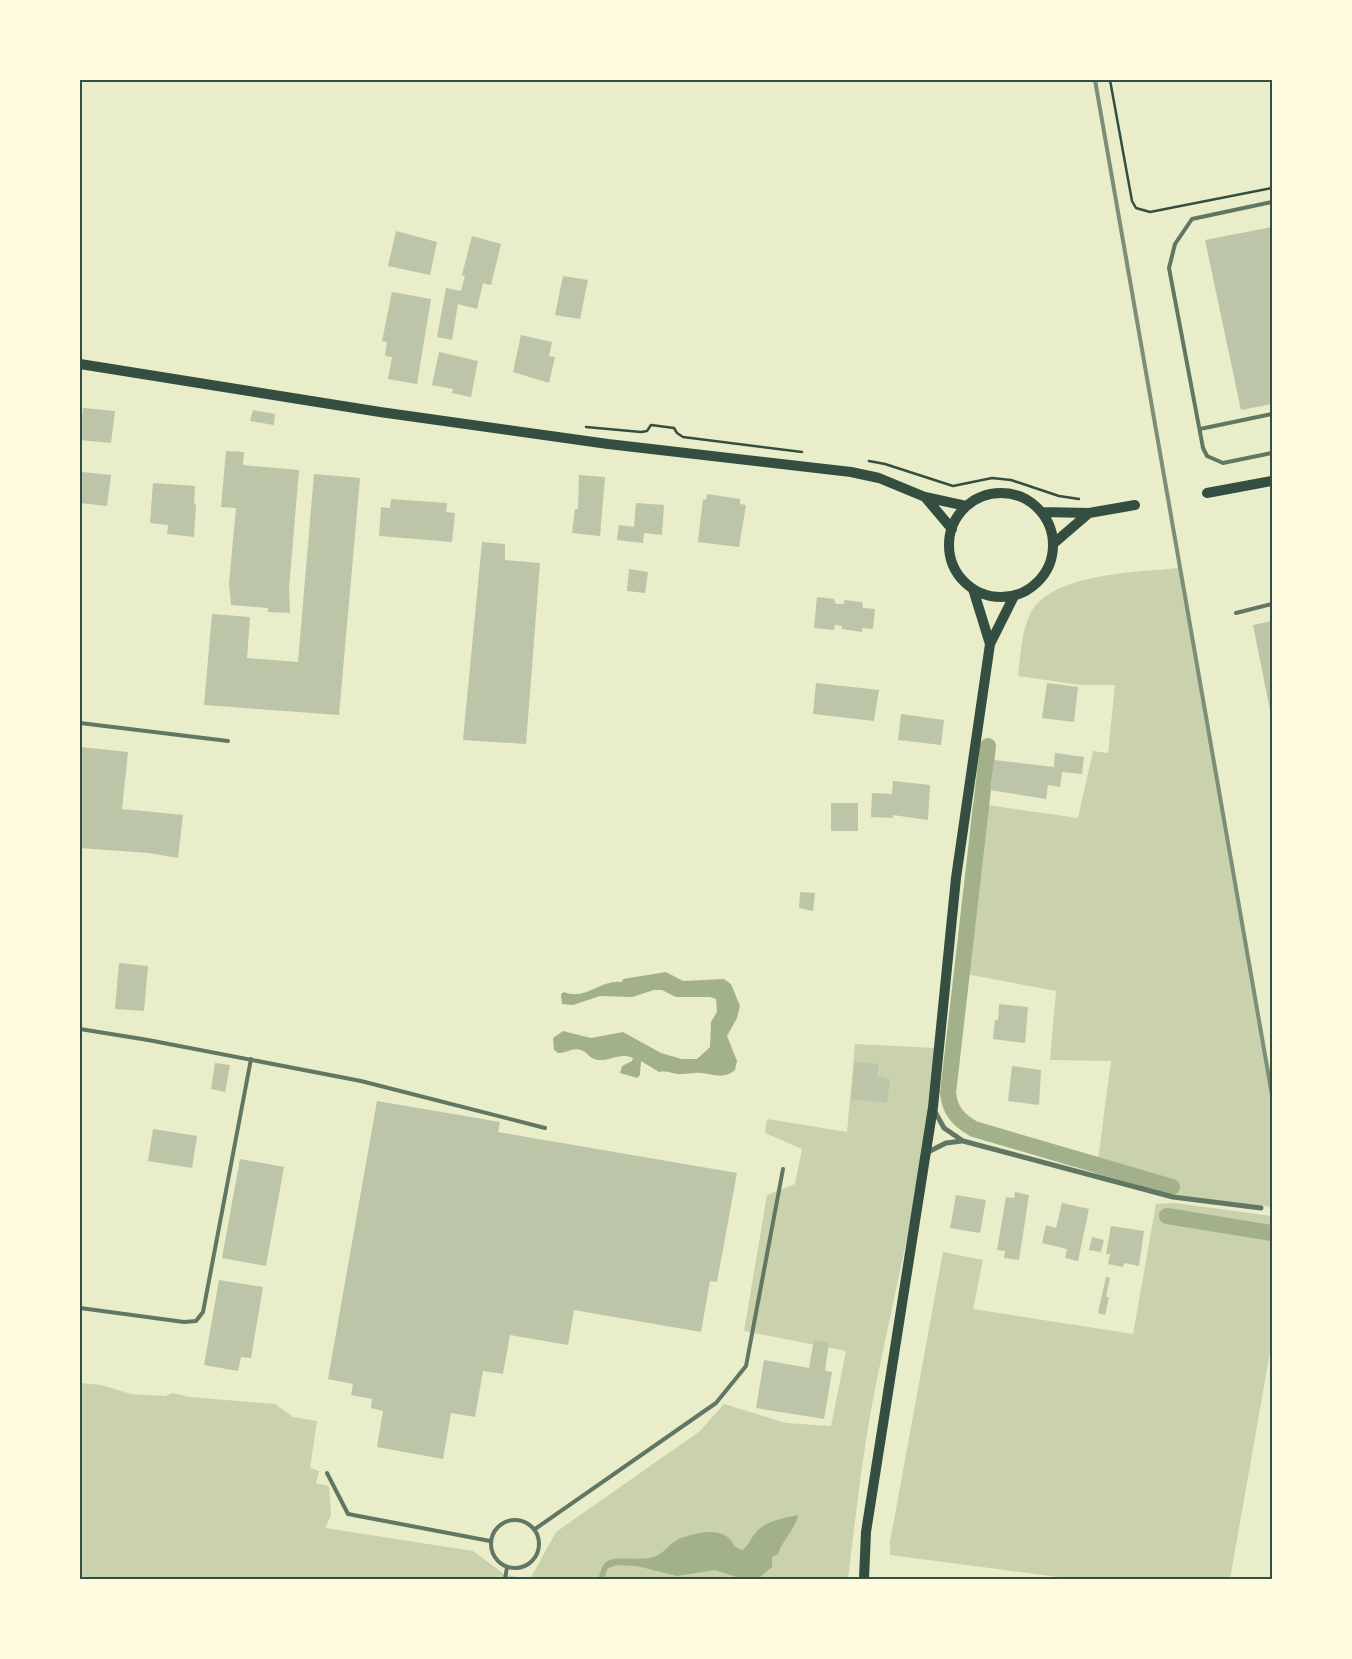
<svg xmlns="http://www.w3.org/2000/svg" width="1352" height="1659" font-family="'DejaVu Sans',sans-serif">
<rect width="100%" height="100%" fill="#e9edc9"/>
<path fill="#cad2ad" d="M1179,568l93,533v106l-85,-10 -91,-22 15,-114 -61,-1 6,-69 -101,-19 18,-169 105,15 15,-67 15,2 7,-68h-35l-62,-9c3,-21 3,-48 15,-67 25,-36 106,-37 146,-41z
M855,1044l81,4c-9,118 -40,235 -63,351 -11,60 -18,120 -25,180h-318l26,-47 144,-101 24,-27 62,19 45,3 15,-75 -102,-20 23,-136 28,-11 7,-35 -37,-16 2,-14 80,13z
M1175,1203l97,13v125l-42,238h-157l-183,-24v-13l53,-290 40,8 -10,49 160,25 23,-130z
M80,1383l21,2 30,9 34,2 8,-3 17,4 85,7 18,13 24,4 -7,47 9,3 -3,12 13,3 2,29 -6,13 148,23 31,23 21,5h-445z"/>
<path fill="#a3b18a" d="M666,972l17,9 41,-2 7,5 9,22 -3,12 -10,18 10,25 -2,9c-11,9 -20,5 -33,3 -7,-1 -14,1 -20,1 -9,1 -13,-4 -23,-2l-18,-11 -1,14 -3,3 -17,-5 2,-7 10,-5 1,-3c-13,-6 -22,3 -35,2 -9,-1 -10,-8 -17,-10 -8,-3 -14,3 -23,3l-4,-3 -1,-12 10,-7 28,7 32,-6 38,21 21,6h15l13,-12 1,-25 6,-10 -1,-13 -6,-2h-34l-14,-7h-8l-22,7 -32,-1 -27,9 -11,-1 -1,-10 3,-2c22,9 36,-13 58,-10l1,-3z
M798,1515c-3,15 -15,24 -20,39l-6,3v10l-14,12h-16l-27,-9 -38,6 -40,-10 -19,-1 -10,3 -4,11h-6c2,-5 4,-14 8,-17 8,-7 37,0 50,-6 8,-3 13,-12 21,-16 18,-8 49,-15 57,6l8,4c7,-4 9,-13 15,-19 11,-11 27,-13 41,-16z"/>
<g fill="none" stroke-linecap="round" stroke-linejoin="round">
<path stroke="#a3b18a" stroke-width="16" d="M988,746l-40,347c2,18 10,27 26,36l198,58
M1167,1216l105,17"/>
</g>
<path fill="#bcc5a7" d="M1272,227v177l-31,6 -36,-170z
M396,231l41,11 -7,33 -42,-9z
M472,236l29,8 -10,41 -8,-2 -6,26 -19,-5 -6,36 -15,-3 9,-49 15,3 4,-15 -3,-1z
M563,276l25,4 -8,39 -25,-4z
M392,292l39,7 -14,85 -29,-5 4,-22 -7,-1 2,-14 -5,-1z
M521,335l31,7 -3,14 6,1 -6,26 -36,-11z
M439,352l39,9 -7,36 -19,-4 1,-4 -21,-4z
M83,408l32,3 -4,32 -31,-3z
M253,410l22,4 -1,11 -24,-4z
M226,451l18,1 -1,13 56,5 -10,118 1,25 -22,-1v-4l-37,-3 -2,-22 7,-75 -15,-1z
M82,472l29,3 -4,31 -27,-3z
M314,474l46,4 -21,237 -135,-10 8,-91 38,3 -3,41 51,4z
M579,475l26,2 -5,59 -28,-3 3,-24h3z
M153,483l42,3 -1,18h2l-2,33 -27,-3 1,-9 -18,-2z
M707,494l33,5v5l6,1 -7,42 -41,-5 5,-43 3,1z
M391,499l56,4 -1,9 9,1 -3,29 -73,-6 2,-29 9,1z
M636,503l28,2 -2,30 -18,-2 -1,10 -26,-3 2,-15 15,2z
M482,542l23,2v16l35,3 -14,181 -63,-4z
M629,569l19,3 -3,21 -18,-2z
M817,597l17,2 2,5h8v-4l18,2 1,6 12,1 -2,20 -11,-1v4l-20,-3v-3l-7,-1 -1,5 -20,-2z
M1272,621v94h-1l-18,-90z
M816,683l63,7 -5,31 -61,-7z
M1047,683l31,4 -4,35 -32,-4z
M901,714l43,6 -3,25 -43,-5z
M80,747l48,5 -6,57 61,6 -5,43 -29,-5 -69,-5z
M1055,753l29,4 -2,17 -20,-2 -2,15 -12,-2 -2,14 -56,-9 4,-30 60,7z
M893,781l37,4 -2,35 -35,-5v3l-22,-1 1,-24 20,1z
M831,803h27v28h-27z
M800,892l15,1 -2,18 -14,-3z
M119,963l29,3 -4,45 -29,-2z
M999,1004l29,3 -3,36 -32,-4 2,-19h3z
M855,1062l24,2 -2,12 13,3 -3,24 -36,-4z
M215,1063l15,2 -5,27 -14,-3z
M1012,1066l29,4 -2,35 -31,-4z
M377,1101l123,21 -2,10 239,41 -20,109 -7,-1 -9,51 -127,-22 -6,35 -58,-10 -7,39 -20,-3 -8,46 -24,-4 -8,46 -66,-12 6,-36 -12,-3 1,-9 -21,-4 2,-11 -25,-5z
M153,1129l44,7 -5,32 -44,-7z
M240,1159l44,8 -18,99 -44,-8z
M1015,1192l14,3 -10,65 -15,-2 1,-7 -8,-1 9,-53 8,1z
M956,1195l30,5 -6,33 -30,-5z
M1062,1203l27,6 -11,52 -13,-3 2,-9 -25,-6 4,-18 10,3z
M1111,1226l33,5 -5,35 -15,-3 -1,4 -15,-3 2,-10h-4z
M1092,1237l12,3 -3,12 -12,-2z
M1106,1277l4,1 -4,19h3l-4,18 -7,-2z
M219,1280l44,7 -12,71 -10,-1 -3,14 -34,-6z
M814,1340l15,2 -4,29 7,1 -8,47 -68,-11 8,-48 45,8z"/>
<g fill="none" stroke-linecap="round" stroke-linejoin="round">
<path stroke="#344e41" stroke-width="2.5" d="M1110,80l22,121 4,7 14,4 122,-24
M586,427l55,5 6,-1 4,-6 23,3 3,5 6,4 119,15
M869,461l16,3 68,22 39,-8 19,2 48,16 20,3"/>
<path stroke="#617663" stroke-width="4" d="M1272,202l-80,17 -17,25 -6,24 34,180 4,8 16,7 49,-10
M1200,429l72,-15
M1236,613l36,-9
M80,723l148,18
M80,1029l68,11 213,41 184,47
M80,1308l104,14 12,-1 7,-9 48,-253
M327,1473l21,41 142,27
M491 1544a24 24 0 1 1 48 0a24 24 0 1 1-48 0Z
M535,1529l181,-126 30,-37 37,-197
M505,1579l2,-12"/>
<path stroke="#617663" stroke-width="5" d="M934,1110l10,18 19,13 210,56 88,11
M926,1153l20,-10 16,-2"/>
<path stroke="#344e41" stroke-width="10" d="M80,364l300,48 228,32 243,28 28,6 46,19 41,9
M1207,493l65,-12
M949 545a52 52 0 1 1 104 0a52 52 0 1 1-104 0Z
M925,497l27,32
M1042,512l47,1 46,-8
M1053,544l36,-31
M973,589l17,55
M864,1579l2,-47 67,-425 23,-229 34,-234 24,-48"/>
<path stroke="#7c8e77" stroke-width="4" d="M1095,80l177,1015"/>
</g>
<rect width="1352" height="1659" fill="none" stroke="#fefae0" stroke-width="162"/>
<rect x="81" y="81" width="1190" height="1497" fill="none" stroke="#344e41" stroke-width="2"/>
</svg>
